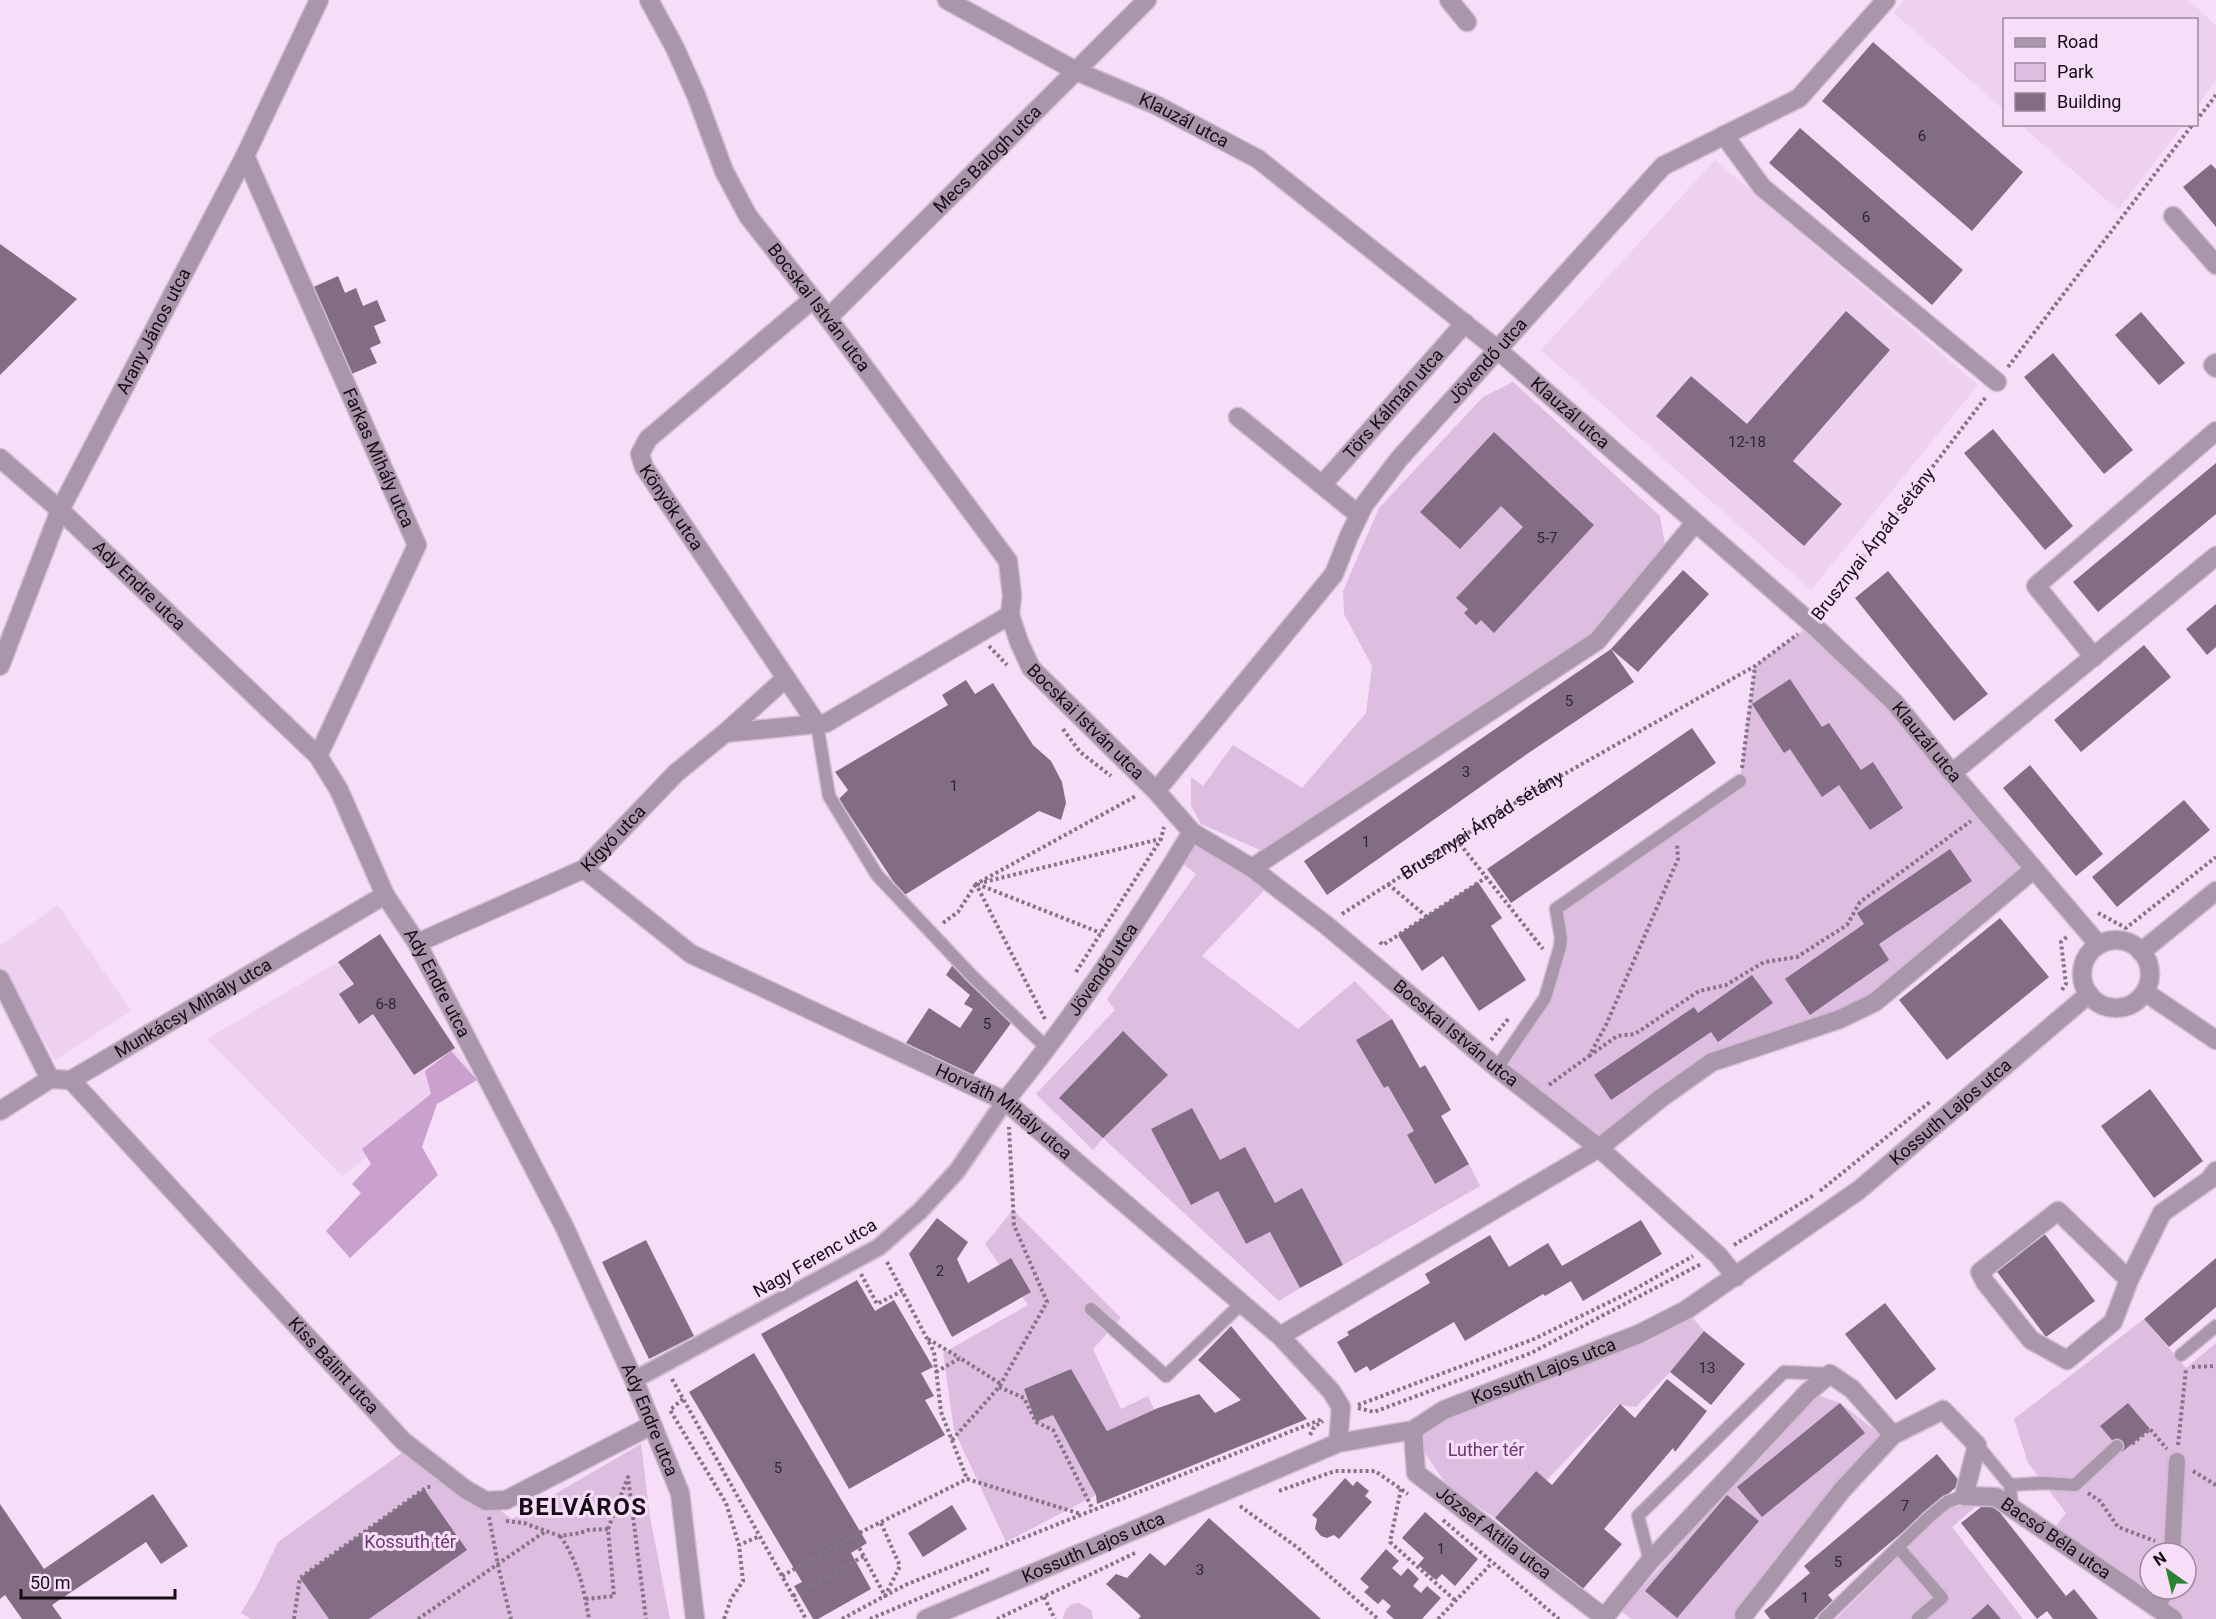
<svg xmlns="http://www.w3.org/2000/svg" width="2216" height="1619" font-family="Roboto,sans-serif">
<rect width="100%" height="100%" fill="#f6ddf8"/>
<path fill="#eed0f1" d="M1904,0h285l27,26v54l-19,26 -1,-86h-192v90l-110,-97z
M2021,125h162l-65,85z
M1715,160l263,225 -167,205 -270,-240z
M58,905l73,106 -76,49 -55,-93v-21z
M380,934l97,146 -40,24 -95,72 -135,-137 131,-77z"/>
<path fill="#ddbde0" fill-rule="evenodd" d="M1513,382l147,134 7,41 -70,84 -316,208 -21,1 -59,-26 -10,-18v-29l12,9 30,-41 69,43 64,-75 6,-47 -28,-52 -1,-23 36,-83 104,-111z
M1812,624l222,245 -159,133 -163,60 -113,86 -102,-80 48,-70 15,-51 -4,-38 184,-128 15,-115z
M1192,832l79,51 -69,73 96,73 57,-48 37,38 -35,21 27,48 4,-2 26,45 -7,4 27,48 35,-19 11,22 -137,79 -41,-77 -27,15 -58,-41 -25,-54 -40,21 66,62 28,53 24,-12 30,56 -21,13 -176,-163 -10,12 -57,-56 79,-84 -8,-11 89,-125 -20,-16z
M1013,1210l108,108 -28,31 28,60 27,-13 7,15 -48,20 -36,-62 -46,20 11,33 17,-7 43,80 -90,47 -52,-112 -11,-77 85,-48 -43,-61z
M1686,1310l18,21 -34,41 -34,35 -18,-2 -71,75 -12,-8 -40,46 -47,-31 -32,-47 28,-30z
M2144,1319l42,49 30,-25v276h-43l-123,-85 16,-21 -38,-50 -14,-44zM2150,1553h36v36h-36z
M1815,1394l25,9 42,33 -144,183h-107l-10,-8z
M641,1444l9,73 20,102h-419l-10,-6 15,-25 22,-46 132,-95 102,72z
M1980,1503l-28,24 71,92h-187l112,-111z
M1079,1603l12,7 2,9h-30c1,-10 6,-15 16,-16z"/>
<path fill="#caa0ce" d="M451,1051l26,29 -40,24 -15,43 16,28 -88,83 -24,-27 35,-38 -9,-9 19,-20 -9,-15 69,-55 -6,-23z"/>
<path fill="#836d85" d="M1873,42l150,130 -51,59 -150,-130z
M1800,128l163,142 -31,35 -163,-142z
M2211,164l5,5v58l-33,-40z
M0,244l77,55 -77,76z
M338,276l7,17 11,-5 7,18 14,-6 9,21 -12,5 7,17 -11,5 7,15 -30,13 -38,-87z
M1846,311l44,39 -97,111 49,43 -38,42 -148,-130 35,-40 56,48z
M2141,312l44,51 -26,22 -44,-50z
M2053,353l80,97 -29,24 -80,-97z
M1993,429l80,97 -28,24 -81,-97z
M1494,432l100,93 -100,108 -13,-13 -5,5 -12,-12 4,-4 -12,-11 67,-71 -22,-21 -41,43 -40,-37z
M2216,463v51l-118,98 -25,-30z
M1683,570l26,24 -71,78 -27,-23z
M1888,571l100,123 -34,27 -99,-123z
M2216,604v43l-9,8 -21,-26z
M2144,645l27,32 -90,75 -27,-32z
M1611,649l23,33 -107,72 -200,141 -23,-34z
M1790,679l32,48 7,-4 32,47 12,-8 30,46 -33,22 -31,-45 -17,12 -32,-48 -6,4 -32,-49z
M966,680l9,14 18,-11 40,62 18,16 11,21 4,21 -5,17 -22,-9 -136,85 -64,-97 9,-9 -13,-18 113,-67 -6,-10z
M1692,728l24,35 -205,140 -24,-34z
M2030,765l73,89 -27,22 -73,-88z
M2184,800l26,30 -93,77 -25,-30z
M1950,849l22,32 -93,63 10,16 -79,55 -25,-36 79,-55 -7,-11z
M1478,882l24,36 -11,8 35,54 -47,31 -36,-55 -21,15 -24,-36z
M2000,918l49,59 -102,83 -48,-60z
M380,934l75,114 -41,27 -41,-61 -14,10 -20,-30 15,-10 -16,-22z
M954,963l60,56 -41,56 -67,-32 23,-35 31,20 13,-19 -9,-5 6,-9 -24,-20z
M1752,975l21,28 -55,39 -7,-10 -100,68 -17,-25 100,-68 4,6z
M1392,1019l28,49 5,-3 26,45 -10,6 28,48 -34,20 -28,-49 7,-4 -26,-45 -4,2 -28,-48z
M1123,1031l45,44 -65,63 -44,-40z
M2150,1089l53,72 -49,37 -53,-72z
M1192,1108l28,52 25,-13 30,56 27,-15 41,77 -43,23 -30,-56 -24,12 -28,-53 -27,14 -40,-76z
M937,1218l31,24 -11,17 11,24 43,-25 20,34 -79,45 -43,-83z
M1641,1220l21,34 -79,47 -12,-20 -26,15 -2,-2 -78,47 -11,-19 -84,49 -3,-5 -12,7 -18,-31 12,-7 -2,-3 83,-49 -5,-9 65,-39 19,32 39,-24 14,23z
M2041,1229l54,72 -49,36 -54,-72z
M646,1240l48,96 -45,23 -47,-97z
M2216,1258v49l-47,40 -25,-28z
M857,1280l18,31 19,-11 39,67 -12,6 13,23 -9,4 20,35 -96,54 -88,-155z
M1885,1303l51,66 -40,31 -51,-66z
M1231,1326l76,93 -210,85 -1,-9 -43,-80 -17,7 -12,-33 47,-20 36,62 51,-23 41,-14 16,19 26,-13 -43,-40z
M1704,1331l41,33 -34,41 -41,-33z
M754,1353l113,190 -16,10 20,36 -53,30h-5l-19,-33 8,-4 -113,-190z
M1667,1379l40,32 -32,41 -2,-4 -69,81 18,15 -41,47 -86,-73 41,-47 16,14 68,-81 15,14z
M1840,1403l25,30 -103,84 -25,-30z
M2128,1403l22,26 -28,23 -22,-26z
M1937,1454l24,29 -133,112 6,7 -20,17h-44l-6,-8 46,-38 -6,-7z
M1345,1478l8,8 4,-5 12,10 -4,5 7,6 -33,37 -5,-4 -7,3 -6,-2 -6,-7 2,-10 -5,-4z
M424,1489l43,61 -98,69h-40l-29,-41z
M153,1494l35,52 -27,18 -15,-22 -94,63 10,14h-40l-17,-24 -5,4v-95l44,65z
M1727,1495l32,26 -82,97 -32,-27z
M1990,1500l76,96 8,-7 24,30h-45l-6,-8 -10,8 -76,-96z
M952,1505l15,24 -44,28 -15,-24z
M1425,1512l53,47 -23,27 -13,-12 -6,6 -18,-15 6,-7 -22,-20z
M1209,1518l112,101h-183l3,-3 -35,-32 10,-10 11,4 23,-25 15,13z
M1386,1549l13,12 -7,7 9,8 7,-8 11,11 -6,7 8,7 6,-7 14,12 -19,21h-28l-8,-7 5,-6 -8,-7 -5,5 -14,-12 5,-5 -9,-8z
M1988,1604l13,15h-30z"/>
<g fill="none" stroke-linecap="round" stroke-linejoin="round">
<defs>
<path id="service" d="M817,724l12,72 48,79 95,101 76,73
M1497,1068l48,-70 15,-51 1,-9 -5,-29 184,-128
M1091,1309l75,67 76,-73
M2181,1355l35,-29
M1977,1445l33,40 2,23
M2010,1485l34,-2 31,2 42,-39
M1898,1547l44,51 -24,20
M1650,1561l-12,-45 146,-144 46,2
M1824,1619l105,-102 18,-15 17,-6"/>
<path id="pedestrian" d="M634,1380l245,-133 41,-36 37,-40 48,-70
M2172,1553l5,-92
M2157,1608l9,-19"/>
<g id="minor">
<path id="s2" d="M649,0l26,48 21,47 28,76 24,45 80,102 180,243 4,35 -2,19 9,27 12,26 125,123 36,41 60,36 19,15 55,42 171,143 102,80 119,107 18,22"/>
<path id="s3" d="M947,0l129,71 80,34 102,54 240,191 314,274 82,78 58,71 147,172"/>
<path d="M1449,0l18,22"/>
<path d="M1724,135l38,52 235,195"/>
<path id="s4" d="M245,156l172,389 -99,211"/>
<path d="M2173,216l43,49"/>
<path id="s5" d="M813,299l-165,140 -8,15 4,13 173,257"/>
<path id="s6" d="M828,318l319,-318"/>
<path d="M2216,363l-3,2 3,3"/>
<path d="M1238,417l121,98"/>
<path id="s7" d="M0,458l60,52 258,246 21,34 46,105 32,48 147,283 70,154 46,113 15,126"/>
<path id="s8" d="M1322,485l143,-162"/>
<path d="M2094,657l-58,-71 180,-155"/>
<path id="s9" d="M0,666l60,-156 185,-354 74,-156"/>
<path d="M725,733l61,-55"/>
<path d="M1952,773l264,-217"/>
<path id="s10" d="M1156,791l178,-217 15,-38 15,-31 35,-46 264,-293 136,-68 87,-98"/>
<path d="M1252,868l345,-227 98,-118"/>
<path id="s11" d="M584,869l107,85 314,147 275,235 51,55 10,16 -3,36"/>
<path id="s12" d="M417,943l167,-74 92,-96 49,-40 101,-10 184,-108"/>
<path d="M0,979l50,100"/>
<path d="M2145,992l71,48"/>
<path id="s13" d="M71,1080l332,361 62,48 21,12 20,-1 146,-75"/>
<path id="s14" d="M1005,1101c70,-85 130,-175 187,-269"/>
<path id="s15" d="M0,1111l50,-32 21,1 314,-185"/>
<path d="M2129,1280l-71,-69 -78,61 5,10 46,58 36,20 46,-38 16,-42 33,-67 47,-33 7,-9"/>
<path d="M1280,1336l319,-188 62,-50 51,-36 128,-43 35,-17 159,-133"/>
<path id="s16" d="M1413,1430l3,43 190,146"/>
<path id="s17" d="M1744,1615l98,-125 51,-55 50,-25 34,35 -13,51 32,1 177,122"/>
<path d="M1604,1618l46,-57 158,-169 22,-18 22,15 41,46"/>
</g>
<g id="tertiary">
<circle cx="2116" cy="974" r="34"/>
<path d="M2141,952l75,-61"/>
<path id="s18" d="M926,1619l412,-176 75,-13 31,-20 195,-76 47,-24 173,-120 230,-196"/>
</g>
</defs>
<use href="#service" stroke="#d2bcd4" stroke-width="15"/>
<use href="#pedestrian" stroke="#d2bcd4" stroke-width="20"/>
<use href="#minor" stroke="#d2bcd4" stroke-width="21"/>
<use href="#tertiary" stroke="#d2bcd4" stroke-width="21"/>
<g stroke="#857486" stroke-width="4" stroke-dasharray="3 3" stroke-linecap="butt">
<path d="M2196,121l20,-26"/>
<path d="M2008,367l185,-243"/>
<path d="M1823,610l163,-213"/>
<path d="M989,646l18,19"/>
<path d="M1063,729l17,23 31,24"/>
<path d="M1742,768l13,-102"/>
<path d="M1456,839l87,110"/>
<path d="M984,882l176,-43"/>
<path d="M977,884l124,49"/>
<path d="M1388,884l39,33"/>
<path d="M2098,913l28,15 90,-71"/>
<path id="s1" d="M1342,914l187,-120 226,-128 43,-32"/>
<path d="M943,923l15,-11 18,-28"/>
<path d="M1380,942l3,3 104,-68"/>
<path d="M1076,972l85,-133 3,-12"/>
<path d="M2062,990l4,-6 -5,-42 7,-6"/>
<path d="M1045,1019l-69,-135 160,-88"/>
<path d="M1491,1040l18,-22"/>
<path d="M1589,1056l28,-20 18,-2 64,-43 27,-6 38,-23 33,-5 50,-32 13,-23 111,-81"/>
<path d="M1549,1085l40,-29 17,-31 72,-166 -1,-15"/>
<path d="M1820,1191l111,-90"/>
<path d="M1734,1245l80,-50"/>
<path d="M887,1262l47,90 7,60 26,67"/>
<path d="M861,1274l16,30 25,-13"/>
<path d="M928,1339l32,19"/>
<path d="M2192,1367l24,-1"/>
<path d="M936,1372l24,-14 41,26"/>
<path d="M672,1379l134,240"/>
<path d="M999,1387l25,11 12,24 17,8 40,80"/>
<path d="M683,1399l-13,11 56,93 13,42"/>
<path d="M1358,1405l176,-66 94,-46 65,-37"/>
<path d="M1358,1408l16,4 157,-59 170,-89"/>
<path d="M1310,1435l4,-8 9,-6"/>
<path d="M952,1440l47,-53 48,-85 -33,-77 -5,-98"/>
<path d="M2132,1444l18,-15 17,20"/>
<path d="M2178,1445l8,-76"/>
<path d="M2193,1471l23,14"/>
<path d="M1401,1489l-11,53 66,59"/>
<path d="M1279,1491l56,-20h40l33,23"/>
<path d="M2088,1493l12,8 18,26 37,14"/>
<path d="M1240,1506l58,42 80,71"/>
<path d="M489,1517l10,53 12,49"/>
<path d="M1443,1520l116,99"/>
<path d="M506,1521l18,2 36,13 20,-3 8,-3 20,-1 6,67 -28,3"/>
<path d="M881,1523l19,43 -15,30 -32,-60 114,-57 114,35"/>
<path d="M608,1529l20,-52 18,142"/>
<path d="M560,1536c18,25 24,53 29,83"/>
<path d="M782,1576l71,-40"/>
<path d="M793,1596l71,-40"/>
<path d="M1044,1597l11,22"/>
<path d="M294,1619l6,-41 127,-91h5"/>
<path d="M418,1619l128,-88"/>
<path d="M724,1619l7,-20 12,-18 -4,-36 21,-9"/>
<path d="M842,1619l63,-34 417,-166"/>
<path d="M870,1619l119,-50"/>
<path d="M997,1619l138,-66"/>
<path d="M1438,1619l54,-56"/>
</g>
<use href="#service" stroke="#a996aa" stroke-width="12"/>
<use href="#pedestrian" stroke="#a996aa" stroke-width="16"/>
<use href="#minor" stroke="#a996aa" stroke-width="18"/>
<use href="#tertiary" stroke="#a996aa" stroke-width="18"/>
</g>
<g text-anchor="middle" stroke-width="6" stroke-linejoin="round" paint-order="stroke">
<g font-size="15" fill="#302431">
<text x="1922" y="141">6</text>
<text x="1866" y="222">6</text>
<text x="1747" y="447">12-18</text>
<text x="1547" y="543">5-7</text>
<text x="1569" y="706">5</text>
<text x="1466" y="777">3</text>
<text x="954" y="791">1</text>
<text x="1366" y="847">1</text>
<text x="386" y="1009">6-8</text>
<text x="987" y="1029">5</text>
<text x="940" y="1276">2</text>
<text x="1707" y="1373">13</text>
<text x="778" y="1473">5</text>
<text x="1905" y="1511">7</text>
<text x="1441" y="1554">1</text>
<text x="1838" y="1567">5</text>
<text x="1200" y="1575">3</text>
<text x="1805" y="1603">1</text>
</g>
<g font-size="18" fill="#150c15" stroke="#f6ddf8">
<text dy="6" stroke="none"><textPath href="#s3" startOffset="266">Klauzál utca</textPath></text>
<text dy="6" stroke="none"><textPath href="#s6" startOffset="225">Mecs Balogh utca</textPath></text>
<text dy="6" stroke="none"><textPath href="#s2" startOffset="354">Bocskai István utca</textPath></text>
<text dy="6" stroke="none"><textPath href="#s9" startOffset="369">Arany János utca</textPath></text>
<text dy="6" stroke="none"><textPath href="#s10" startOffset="546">Jövendő utca</textPath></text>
<text dy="6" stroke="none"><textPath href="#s8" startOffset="108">Törs Kálmán utca</textPath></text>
<text dy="6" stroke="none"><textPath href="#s3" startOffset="752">Klauzál utca</textPath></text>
<text dy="6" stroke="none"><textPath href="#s4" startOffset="330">Farkas Mihály utca</textPath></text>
<text dy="6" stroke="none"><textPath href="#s5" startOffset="296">Könyök utca</textPath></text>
<text transform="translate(1873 544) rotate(-52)" y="6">Brusznyai Árpád sétány</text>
<text dy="6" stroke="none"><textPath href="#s7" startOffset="189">Ady Endre utca</textPath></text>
<text dy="6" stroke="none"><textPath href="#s2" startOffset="858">Bocskai István utca</textPath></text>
<text dy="6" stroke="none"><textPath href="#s3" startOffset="1238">Klauzál utca</textPath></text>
<text dy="6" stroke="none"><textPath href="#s1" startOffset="166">Brusznyai Árpád sétány</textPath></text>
<text dy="6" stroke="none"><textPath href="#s12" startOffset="225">Kígyó utca</textPath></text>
<text dy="6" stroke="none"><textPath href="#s14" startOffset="164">Jövendő utca</textPath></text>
<text dy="6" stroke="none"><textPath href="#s7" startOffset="693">Ady Endre utca</textPath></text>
<text dy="6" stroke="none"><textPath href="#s15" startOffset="222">Munkácsy Mihály utca</textPath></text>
<text dy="6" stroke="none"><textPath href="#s2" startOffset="1344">Bocskai István utca</textPath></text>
<text dy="6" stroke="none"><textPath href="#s18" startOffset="1154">Kossuth Lajos utca</textPath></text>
<text dy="6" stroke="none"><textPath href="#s11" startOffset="488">Horváth Mihály utca</textPath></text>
<text transform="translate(815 1258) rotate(-30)" y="6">Nagy Ferenc utca</text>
<text dy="6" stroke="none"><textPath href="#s13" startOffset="388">Kiss Bálint utca</textPath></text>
<text dy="6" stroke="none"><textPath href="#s18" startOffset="668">Kossuth Lajos utca</textPath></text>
<text dy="6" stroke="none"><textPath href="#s7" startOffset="1179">Ady Endre utca</textPath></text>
<text dy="6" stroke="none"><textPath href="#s16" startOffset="141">József Attila utca</textPath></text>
<text dy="6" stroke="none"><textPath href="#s17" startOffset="496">Bacsó Béla utca</textPath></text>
<text dy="6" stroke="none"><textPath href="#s18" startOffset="182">Kossuth Lajos utca</textPath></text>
</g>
<g font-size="18" fill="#6b3770" stroke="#f6ddf8">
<text x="1486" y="1456">Luther tér</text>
<text x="410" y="1548">Kossuth tér</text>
</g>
<g font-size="24" font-weight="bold" letter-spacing="1.5" fill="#150c15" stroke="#f6ddf8">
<text x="583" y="1515">BELVÁROS</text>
</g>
</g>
<rect x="2003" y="18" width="195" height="108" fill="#f6ddf8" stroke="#9c899d" stroke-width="1.5"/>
<rect x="2015" y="38" width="30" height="9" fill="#a996aa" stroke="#9c899d" stroke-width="1.5"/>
<text x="2057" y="48" font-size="18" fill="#150c15">Road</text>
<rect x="2015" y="63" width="30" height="18" fill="#ddbde0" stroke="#9c899d" stroke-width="1.5"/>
<text x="2057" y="78" font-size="18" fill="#150c15">Park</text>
<rect x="2015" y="93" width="30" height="18" fill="#836d85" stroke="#9c899d" stroke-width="1.5"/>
<text x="2057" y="108" font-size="18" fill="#150c15">Building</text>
<g transform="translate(2168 1571) rotate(326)"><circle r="28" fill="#f6ddf8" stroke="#9c899d" stroke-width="1.5"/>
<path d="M0-4.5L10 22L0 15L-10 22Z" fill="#2e8331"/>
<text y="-9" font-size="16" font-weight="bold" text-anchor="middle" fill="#150c15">N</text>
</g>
<path d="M21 1589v9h154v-9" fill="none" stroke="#150c15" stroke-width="3"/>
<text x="30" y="1589" font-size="18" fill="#150c15" stroke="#f6ddf8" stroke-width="4.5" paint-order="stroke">50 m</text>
</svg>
